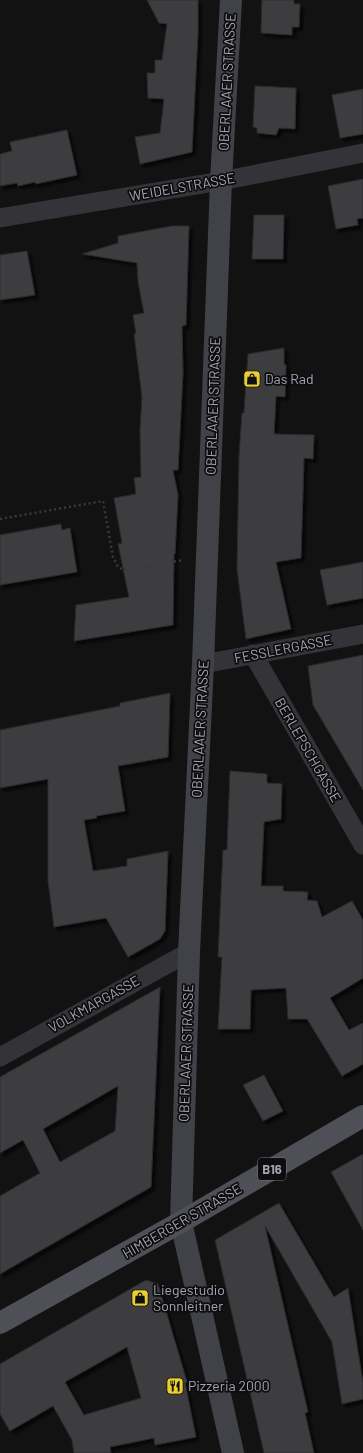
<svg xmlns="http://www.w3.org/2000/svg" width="363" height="1453" font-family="Barlow,sans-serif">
<defs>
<filter id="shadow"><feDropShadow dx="3.5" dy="3.5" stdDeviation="1" flood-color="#0009"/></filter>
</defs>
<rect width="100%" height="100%" fill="#121213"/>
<path fill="#3c3c40" stroke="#2c2c2f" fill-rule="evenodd" filter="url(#shadow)" d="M147,0h51v33l-6,119 -52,12 -5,-27 25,-4 4,-34 -16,-1 -1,-25h8v-13h7l5,-36 -8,-1z
M262,0h32v4h6l-1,23h-7v8l-31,-2z
M255,86l41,2 -1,41 -16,-1 -3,7 -19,-2v-5l-4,-1z
M363,89v45l-23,4 -8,-43z
M67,130l10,45 -41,9 -1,-2 -17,4 -1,-3 -17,3v-32l12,-3 -2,-9z
M363,179v39l-6,1 1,6 -22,4 -8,-43z
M254,215h30l-1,44h-31z
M172,226h17l-3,99 -4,1 1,47 -5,97h-5l5,25 -3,59h-1l-1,71 -99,16 2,-36 53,-8 -11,-53 4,-1 -8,-45 22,-4 -2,-16 7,-1 -1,-46 2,-34 -8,-63h2l-3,-19 11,-2 -6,-31 -1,-19 -55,-9 36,-11v-7z
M27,251l8,44 -35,5v-45z
M284,348v16l2,1 -1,32 -9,-1 -2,38 40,1 -1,24 -9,-1 -3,100 -25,4 15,67 -45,10 -9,-70 2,-112 3,-44h2l4,-59z
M61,524l1,6 8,-2 7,44 -77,13v-50z
M363,562v36l-36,7 -7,-35z
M363,655v135l-50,-85 -5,-39z
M170,693l-2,64 -50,9 7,45 -29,5 1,2 -13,2 9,51 34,-5v-7l41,-8 -3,80 -5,8 -32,18 -22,-39 -52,9 -6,-46v-102l-48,9v-58l120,-24v-3z
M230,771l37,3v9l15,1 -1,35 -17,3 -3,64h22v5l25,1 -1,8 10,1 5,16 30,-16 11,19v58l-33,20 19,32 14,-7v41l-21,12 -35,-57h-19l-2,-31 -35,2 -1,39h-32l4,-72h-4l5,-107h4z
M160,987l-9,200 -151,87v-78l40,-23 -17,-33 -23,13v-76zM118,1086l-3,45 -55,31 -17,-33z
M264,1075l19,36 -20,10 -20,-36z
M363,1154v76l-32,-58z
M279,1203l55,94 14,-9 15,95v16l-21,5 -10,-62 -67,-116 43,186 -3,1 9,40h-50l-49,-213z
M146,1280l12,4 29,98 -2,1 11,54 -41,8 -1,-7 -44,9 1,6h-37l-2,-13 -19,-34 -43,25 -10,-17v-50zM127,1347l14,51 -57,17 -19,-33z"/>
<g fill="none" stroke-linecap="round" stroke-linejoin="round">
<path stroke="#393a3f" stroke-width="2.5" stroke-dasharray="2 3" stroke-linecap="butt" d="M0,519l103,-18 10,56 5,10 6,3 59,-10"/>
<path stroke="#333338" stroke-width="19" d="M0,218l221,-37 142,-28
M253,654l110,191
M203,664l160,-30
M0,1057l189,-105"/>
<path stroke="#414148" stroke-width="22" d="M231,0l-10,181 -18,483 -14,288 -8,270 52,231"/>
<path stroke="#4f4f57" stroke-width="22" d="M0,1323l181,-101 182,-106"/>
</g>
<defs>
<symbol id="shop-square" viewBox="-11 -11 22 22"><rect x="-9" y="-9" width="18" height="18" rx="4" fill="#e9ce34" stroke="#0d0d0e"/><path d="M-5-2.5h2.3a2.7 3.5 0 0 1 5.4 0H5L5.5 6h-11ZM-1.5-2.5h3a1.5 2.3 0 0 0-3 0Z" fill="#111"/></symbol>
<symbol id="restaurant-square" viewBox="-11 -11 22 22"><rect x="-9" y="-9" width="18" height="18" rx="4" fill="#e9ce34" stroke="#0d0d0e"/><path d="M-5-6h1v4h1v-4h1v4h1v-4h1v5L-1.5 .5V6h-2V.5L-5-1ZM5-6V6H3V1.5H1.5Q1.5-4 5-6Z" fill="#111"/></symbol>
</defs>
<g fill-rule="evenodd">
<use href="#shop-square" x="242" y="369" width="20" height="20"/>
<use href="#shop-square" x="130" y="1288" width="20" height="20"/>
<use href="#restaurant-square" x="165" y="1376" width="20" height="20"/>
</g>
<g text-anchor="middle" stroke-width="3.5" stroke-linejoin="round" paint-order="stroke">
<rect fill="#0d0d0e" stroke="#777882" stroke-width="1" x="258" y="1158" width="28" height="22" rx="3"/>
<g font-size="13" font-weight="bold" fill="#a4a6b3">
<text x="272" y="1174">B16</text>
</g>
<g font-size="14" fill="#a4a6b3" stroke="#0d0d0e">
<text transform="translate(227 82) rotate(-87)" y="5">OBERLAAER STRASSE</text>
<text transform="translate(182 187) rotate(-10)" y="5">WEIDELSTRASSE</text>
<text transform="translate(213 406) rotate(-88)" y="5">OBERLAAER STRASSE</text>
<text transform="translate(283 649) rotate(-11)" y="5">FESSLERGASSE</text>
<text transform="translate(200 729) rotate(-87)" y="5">OBERLAAER STRASSE</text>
<text transform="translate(308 750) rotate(60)" y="5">BERLEPSCHGASSE</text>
<text transform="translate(94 1004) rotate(-29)" y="5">VOLKMARGASSE</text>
<text transform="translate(186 1053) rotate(-88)" y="5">OBERLAAER STRASSE</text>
<text transform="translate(182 1221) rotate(-30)" y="5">HIMBERGER STRASSE</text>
</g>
<g font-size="14" fill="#a4a6b3" stroke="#0d0d0e" text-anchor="start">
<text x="265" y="384">Das Rad</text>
<text x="153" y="1295">Liegestudio<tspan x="153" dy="16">Sonnleitner</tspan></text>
<text x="188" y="1391">Pizzeria 2000</text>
</g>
</g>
</svg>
